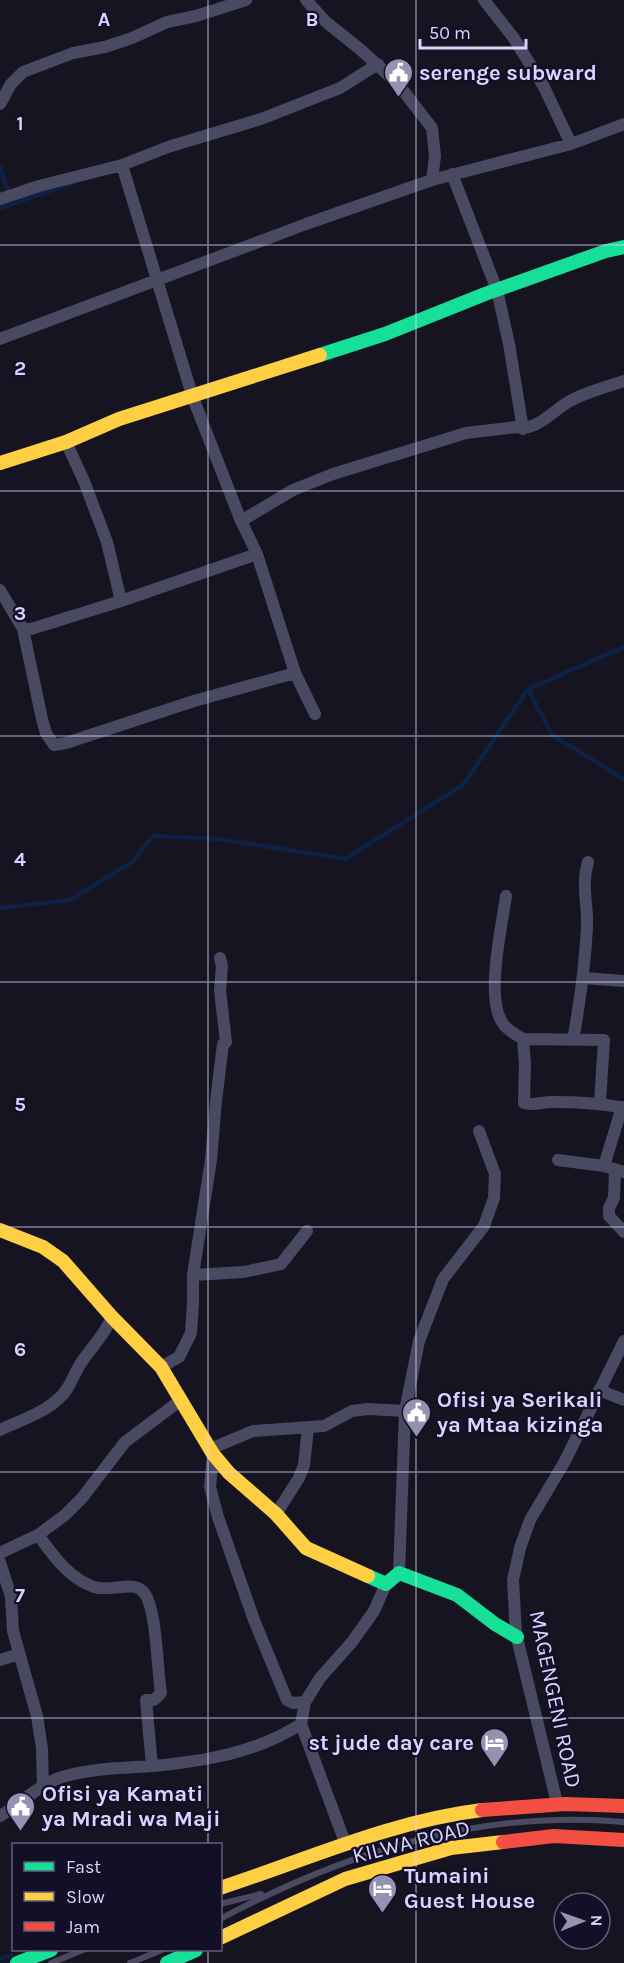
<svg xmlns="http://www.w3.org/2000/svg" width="624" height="1963" font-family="Karla,sans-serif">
<rect width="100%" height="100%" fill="#161421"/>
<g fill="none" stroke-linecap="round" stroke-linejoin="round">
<path stroke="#0d2144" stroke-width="4.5" d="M0,167l9,27
M0,208l73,-25
M528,689l24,46 72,44
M0,908l70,-8 62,-38 21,-26 66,3 126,20 118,-74 65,-96 96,-42
M0,1959l11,-4"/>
<path stroke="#4a4962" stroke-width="6" d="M220,1904l41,-10
M220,1919c126,-67 261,-110 404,-97
M51,1963l32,-13
M130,1963l32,-13"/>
<path stroke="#4a4962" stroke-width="12" d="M306,0l20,22 35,28 37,34 34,44 3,28 -3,24
M484,0l29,37 30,48 28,59
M0,104l11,-20 12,-12 50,-19 32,-6 27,-9 35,-16 29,-6 50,-16
M122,165l71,233 48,123 16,33 38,119 20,41
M452,174l45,116 12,54 14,85
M0,199l39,-13 83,-21 46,-18 93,-28 79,-31 38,-24
M0,339l306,-115 126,-44 139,-36 53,-20
M66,442l18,39 23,61 14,59
M241,521l52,-31 40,-16 133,-41 50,-6c21,5 37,-17 54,-26 16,-9 37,-14 54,-20
M0,590l23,39 19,90 4,14 8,12 12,-2 128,-42 101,-28
M23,629h8l90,-28 136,-47
M506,896c-4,30 -22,105 -2,129 5,6 12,10 19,14l2,25 -1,39c8,3 19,-1 28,-1 24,0 48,1 72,6
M584,978l40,3
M523,1039l81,1 -4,63
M573,1040c7,-38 12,-75 14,-113 1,-22 -6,-43 1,-65
M558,1160l46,6 20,6
M604,1166l18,-59
M615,1170l-1,28 -5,10v8l15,16
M193,1275l51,-3 37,-8 26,-33
M161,1367l18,-10 12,-24 2,-29v-29l18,-115 5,-59 7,-57 3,-2 -6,-51 2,-25 -2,-8
M599,1390l25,10
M0,1430c23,-11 52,-19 67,-41 6,-9 9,-20 16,-29 10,-14 22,-26 29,-43
M210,1449l43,-18 71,-5 28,-15 16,-2 37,2
M213,1454l-3,33 8,30 36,103 33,80 6,3 12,-1
M276,1514l23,-36 5,-13 4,-37
M38,1535c16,21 30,43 56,52 17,6 41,-9 51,7 12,18 12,75 16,99l-7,7h-8l6,66
M0,1553l38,-18 27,-20 17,-17 43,-56 56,-42
M0,1562l11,35 2,34 24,85 5,33 1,38
M399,1573l6,-162 14,-70 24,-62 41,-53 10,-28 1,-24 -16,-43
M0,1660l19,-6
M557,1803l-41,-169 -3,-54 7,-32 10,-28 35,-59 59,-120
M0,1816c20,-12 40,-32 62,-39 30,-9 60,-9 91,-11 52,-5 103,-13 148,-42
M346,1845l-45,-121 4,-22 15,-24 32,-36 22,-31 12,-27"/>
<path stroke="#16e098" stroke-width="14" d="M320,355l65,-21 100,-40 121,-43 18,-4
M368,1576l18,8 13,-11 58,22 38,29 22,13
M17,1963l34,-13
M167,1963l29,-13"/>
<path stroke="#ffcf43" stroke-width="14" d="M0,463l66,-21 53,-23 201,-64
M0,1230l43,17 20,14 49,56 49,50 52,87 16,19 47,41 30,34 62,28
M220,1888c86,-28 171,-67 262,-78
M220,1938l125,-59 106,-31 52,-6"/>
<path stroke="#f24e42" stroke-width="14" d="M482,1810l83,-6 59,2
M503,1842l51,-6 70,4"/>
</g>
<path fill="none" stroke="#d9d4ff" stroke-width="1.5" stroke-opacity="0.55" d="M208,0v1844M416,0v1963M0,245h624M0,491h624M0,736h624M0,982h624M0,1227h624M0,1472h624M0,1718h624M208,1950v13"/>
<defs>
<symbol id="civic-pin" viewBox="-11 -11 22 30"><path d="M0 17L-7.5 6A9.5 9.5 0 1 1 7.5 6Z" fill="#9591b1" stroke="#130f26"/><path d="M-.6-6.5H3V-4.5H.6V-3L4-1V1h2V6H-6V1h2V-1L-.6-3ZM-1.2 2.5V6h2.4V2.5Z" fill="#fff"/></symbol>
<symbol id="hotel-pin" viewBox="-11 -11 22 30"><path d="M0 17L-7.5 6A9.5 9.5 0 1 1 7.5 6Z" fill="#9591b1" stroke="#130f26"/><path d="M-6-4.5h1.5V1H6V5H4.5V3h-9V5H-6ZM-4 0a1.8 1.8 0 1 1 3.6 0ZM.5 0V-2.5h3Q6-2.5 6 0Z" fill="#fff"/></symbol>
</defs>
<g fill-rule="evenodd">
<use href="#civic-pin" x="382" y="56" width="33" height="45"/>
<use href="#civic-pin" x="400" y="1396" width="33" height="45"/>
<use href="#hotel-pin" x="478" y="1726" width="33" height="45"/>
<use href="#civic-pin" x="4" y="1790" width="33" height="45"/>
<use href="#hotel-pin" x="366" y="1872" width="33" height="45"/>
</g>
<g text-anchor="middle" stroke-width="4.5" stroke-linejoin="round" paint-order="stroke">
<g font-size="22" font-weight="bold" fill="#d9d4ff" stroke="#130f26" text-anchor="start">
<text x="419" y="80">serenge subward</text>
<text x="437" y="1407">Ofisi ya Serikali<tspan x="437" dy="25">ya Mtaa kizinga</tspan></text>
<text x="474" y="1750" text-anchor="end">st jude day care</text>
<text x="42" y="1801">Ofisi ya Kamati<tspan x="42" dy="25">ya Mradi wa Maji</tspan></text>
<text x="404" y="1883">Tumaini<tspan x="404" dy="25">Guest House</tspan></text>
</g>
<g font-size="22" fill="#d9d4ff" stroke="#130f26">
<text transform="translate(556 1699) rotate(78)" y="8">MAGENGENI ROAD</text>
<text transform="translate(411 1841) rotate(-14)" y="8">KILWA ROAD</text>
</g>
</g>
<g font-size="20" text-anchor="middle" font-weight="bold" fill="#d9d4ff" stroke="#130f26" stroke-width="4.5" stroke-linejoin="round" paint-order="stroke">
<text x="104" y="26">A</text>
<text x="312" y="26">B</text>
<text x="20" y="130">1</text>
<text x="20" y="375">2</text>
<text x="20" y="620">3</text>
<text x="20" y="866">4</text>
<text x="20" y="1111">5</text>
<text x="20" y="1356">6</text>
<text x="20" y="1602">7</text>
</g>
<rect x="12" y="1843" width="210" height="108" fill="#130f26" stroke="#625e7d" stroke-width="1.5"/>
<rect x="24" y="1862" width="30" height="9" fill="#16e098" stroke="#625e7d" stroke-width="1.5"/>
<text x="66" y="1873" font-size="18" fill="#d9d4ff">Fast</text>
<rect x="24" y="1892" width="30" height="9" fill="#ffcf43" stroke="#625e7d" stroke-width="1.5"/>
<text x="66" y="1903" font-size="18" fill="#d9d4ff">Slow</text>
<rect x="24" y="1922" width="30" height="9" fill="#f24e42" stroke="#625e7d" stroke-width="1.5"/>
<text x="66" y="1933" font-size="18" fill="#d9d4ff">Jam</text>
<g transform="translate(582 1921) rotate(89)"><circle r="28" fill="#130f26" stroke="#625e7d" stroke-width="1.5"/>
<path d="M0-4.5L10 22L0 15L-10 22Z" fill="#9591b1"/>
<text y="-9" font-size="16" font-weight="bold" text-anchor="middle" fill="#d9d4ff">N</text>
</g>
<path d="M420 39v9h106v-9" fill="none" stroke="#d9d4ff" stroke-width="3"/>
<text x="429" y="39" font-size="18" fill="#d9d4ff" stroke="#130f26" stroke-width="4.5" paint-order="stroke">50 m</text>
</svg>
